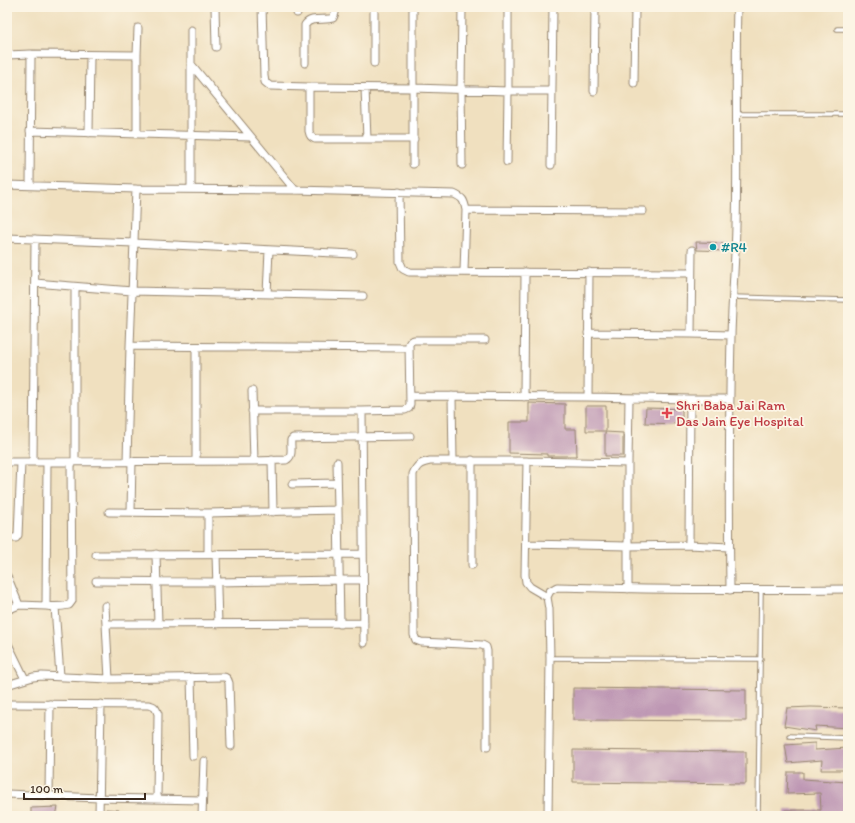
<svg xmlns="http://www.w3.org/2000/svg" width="855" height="823" font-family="Itim,sans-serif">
<rect width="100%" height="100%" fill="#fcf5e5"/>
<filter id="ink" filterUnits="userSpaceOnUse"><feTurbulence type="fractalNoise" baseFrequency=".025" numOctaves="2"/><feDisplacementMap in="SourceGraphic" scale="8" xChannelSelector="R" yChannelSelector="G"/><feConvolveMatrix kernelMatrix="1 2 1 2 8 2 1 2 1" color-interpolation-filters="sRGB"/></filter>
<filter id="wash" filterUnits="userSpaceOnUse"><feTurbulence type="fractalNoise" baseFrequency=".012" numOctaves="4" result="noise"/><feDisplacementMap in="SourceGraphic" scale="16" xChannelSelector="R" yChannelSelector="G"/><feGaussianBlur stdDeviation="0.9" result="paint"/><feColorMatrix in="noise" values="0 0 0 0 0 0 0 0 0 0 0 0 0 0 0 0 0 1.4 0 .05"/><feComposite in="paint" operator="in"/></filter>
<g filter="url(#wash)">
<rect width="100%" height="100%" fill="#f0e0bf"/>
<g id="blocks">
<path fill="#be97b4" d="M696,242l33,1v8l-32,-1z
M529,403l36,1v25h11l1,27h-30v-2l-38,-1v-31h20z
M586,406h20v25h-20z
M646,408l36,1v15l-37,-1z
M605,432l18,1v23h-18z
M573,688l173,2v31l-173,-1z
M811,707l37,1v20l-33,-2 1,5 -32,-5 3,-18z
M815,743v7l33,-2v22h-27l1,-10 -34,3 -3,-18z
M573,750l173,2v32l-173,-2z
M788,772h15v7l44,3 -1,34h-61v-6h36l-1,-17 -33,1z
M58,807l-2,9h-25v-8z
M106,809l13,1 -1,6h-13z"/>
</g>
</g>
<g filter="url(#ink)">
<use href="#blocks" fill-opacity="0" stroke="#96856e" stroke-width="1"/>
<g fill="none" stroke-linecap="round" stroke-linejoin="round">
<defs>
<path id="service" d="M837,29h11
M736,114h112
M733,297l115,3
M550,658l211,1
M789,736l59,2
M758,816l3,-226"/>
<path id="minor" d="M215,7l1,40
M262,7l2,69 1,6 5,4 39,1 105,1 94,3h44
M297,7v6
M374,7v56
M413,7v157
M462,7l-1,83 1,75
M191,30v159
M7,55l24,-1
M137,55v79
M305,63v-38c6,-9 19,-4 28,-7l2,-5v-6
M191,64l104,126
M634,83l1,-76
M309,87v44c1,5 2,6 6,8h99
M365,88l2,51
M594,91l1,-84
M30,131l221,6
M89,133l1,-78
M507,162l1,-71v-84
M551,165l2,-158
M7,185l129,4 159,1 159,4c9,4 10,6 12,16l-2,61
M30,185l1,-131 106,1 1,-27
M399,192l1,70 3,7 6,3 282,1
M466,210l177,1
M7,238l127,5 219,11
M35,283l97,8 231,5
M267,294l2,-44
M588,333l103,1 40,1
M691,334l1,-84
M130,346l279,2
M252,391l2,70
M410,396l178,1 102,2h40
M452,396l1,65
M524,397l1,-125
M588,397l1,-125
M252,411h110l43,-1 4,-2 1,-4 -1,-60 2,-3 3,-1h71
M362,411l2,232
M272,460l1,52
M472,460v105
M127,461l3,-115 6,-157
M196,461v-114
M527,461l-2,114 1,7 4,5 17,10
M7,462l247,-1 32,-1c8,-4 4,-13 5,-20l2,-2 117,-2
M33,462l2,-223
M75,462v-175
M292,484l45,-1
M338,510l2,114
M109,512l99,1 130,-3 -1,-48
M131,512l1,-51
M7,538h9l2,-3 3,-72
M526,544l102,2 61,-1 40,2
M689,545l1,-146
M156,554l2,70
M208,554v-41
M216,554l2,70
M96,555l267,-1
M7,576l12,29 -12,5
M96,581l121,1 122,-2h24
M628,589v-126l1,-65
M730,590c-1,-85 -1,-170 1,-254 1,-36 4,-72 5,-109 2,-73 -1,-147 1,-220
M19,605l27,1 1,-144
M46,606c8,1 15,1 23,-1l3,-4 -1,-139
M55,607l5,69
M106,624l258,-1
M7,642l18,37
M191,677l2,79
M109,679l114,-2c4,0 5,2 6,6l2,63
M7,685l26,-8 9,-1 67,3 -4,-73
M7,704l141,1c7,1 8,3 10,9l-1,85
M487,747v-96l-1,-4 -4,-2 -61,-3 -5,-2 -2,-5 -1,-161c4,-9 7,-11 17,-13h97l101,2
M7,794l92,4 103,2
M49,796l1,-92
M99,816l2,-112
M202,816l2,-55
M548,816l2,-158 -1,-49 -2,-12 3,-6 7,-4c97,3 194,3 291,2"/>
</defs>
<use href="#service" stroke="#96856e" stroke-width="5.5"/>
<use href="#minor" stroke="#96856e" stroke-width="9"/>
<use href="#service" stroke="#fff" stroke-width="3.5"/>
<use href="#minor" stroke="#fff" stroke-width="7"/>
</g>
</g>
<circle fill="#0f9aa8" stroke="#fcf5e5" stroke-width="1.5" cx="713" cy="247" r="4"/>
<path fill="#e0444e" stroke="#fcf5e5" stroke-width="1.5" d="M665 407h4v4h4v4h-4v4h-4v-4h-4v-4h4z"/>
<g text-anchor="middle" stroke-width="3.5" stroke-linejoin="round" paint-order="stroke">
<g font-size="14" fill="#0d838f" stroke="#fcf5e5" text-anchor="start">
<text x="721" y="252">#R4</text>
</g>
<g font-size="14" fill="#be3a42" stroke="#fcf5e5" text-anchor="start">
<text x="676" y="410">Shri Baba Jai Ram<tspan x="676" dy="16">Das Jain Eye Hospital</tspan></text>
</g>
</g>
<rect width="855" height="823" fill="none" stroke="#fcf5e5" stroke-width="24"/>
<path d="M24 793v6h121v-6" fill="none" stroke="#3b2a1e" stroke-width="2"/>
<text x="30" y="793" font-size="12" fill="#3b2a1e" stroke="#fcf5e5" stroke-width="3" paint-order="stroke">100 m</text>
</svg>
